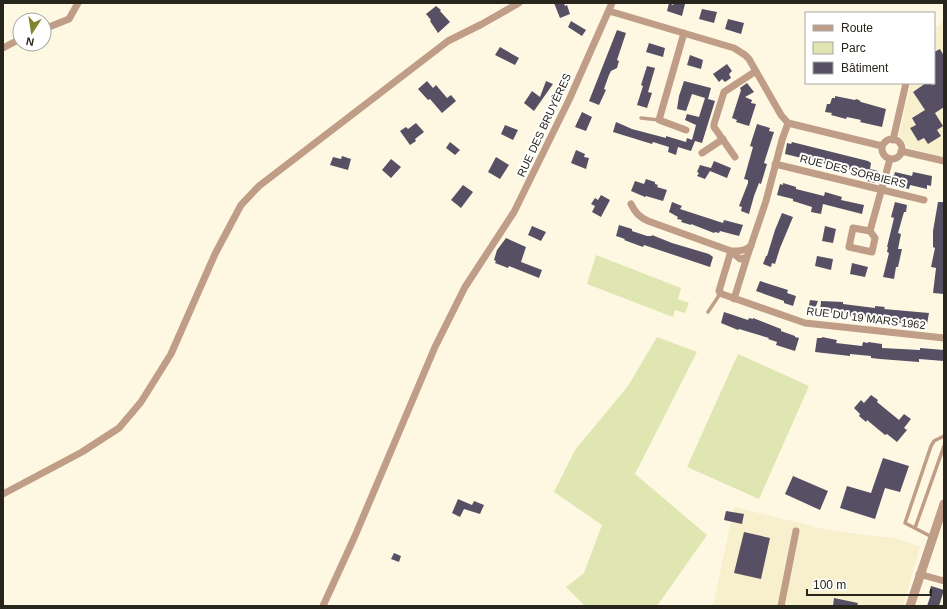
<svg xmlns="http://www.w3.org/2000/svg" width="947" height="609" font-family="Helvetica,sans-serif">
<rect width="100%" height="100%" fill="#fef8e3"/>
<path fill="#f8efcd" d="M944,18v139l-35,-9 -10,-13 12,-52h23v-57l4,1z
M734,507l95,23 70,9 21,8 -17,59h-190z"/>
<path fill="#dfe6b1" d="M596,255l85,33 -3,11 11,4 -4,10 -10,-3 -2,7 -86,-33z
M657,337l40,15 -62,122 72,61 -50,71h-72l-19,-19 18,-14 18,-48 -48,-33 21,-42 53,-64z
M738,354l71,32 -50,113 -72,-32z"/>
<path fill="#575065" d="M554,3h10l1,3 2,-1 3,9 -10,4z
M669,3l4,2 1,-2h6l5,1 -3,12 -15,-5z
M436,6l5,4 -1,1 10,11 -12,11 -8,-12 1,-1 -5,-6z
M702,9l15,3 -3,11 -15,-4z
M728,19l16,4 -3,11 -16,-5z
M571,21l15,9 -4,6 -14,-9z
M617,30l9,3 -9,27 2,1 -2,7 -6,3 -2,4 -5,14 2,1 -7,15 -10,-4z
M649,43l16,5 -2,9 -17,-5z
M500,47l19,11 -4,7 -20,-10z
M940,49l4,7v51l-9,6 8,13 -6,4 4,6 -13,8 -4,-6 -6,3 -8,-13 6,-3 -4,-7 13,-8 -12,-18 13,-9 8,2v-33z
M690,55l13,5 -2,9 -14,-4z
M727,64l5,7 -3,3 2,4 -6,4 -3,-3 -3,3 -6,-8z
M647,66l8,2 -7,24 4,1 -5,15 -10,-3 6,-19 -2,-1z
M427,81l6,7 3,-3 11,13 4,-3 5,6 -14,12 -12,-14 -2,1 -10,-11z
M546,81l7,3 -19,27 -10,-8 8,-12 8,6z
M684,81l27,7 -3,11 7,2 -13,42 -10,-3 4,-15 -11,-5 2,-6 12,3 6,-19 -13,-4 -6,17 -9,-2 2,-13z
M747,83l7,9 -9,5 7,3 -1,3 5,1 -7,22 -13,-4 1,-2 -5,-2 9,-28 -1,-2z
M835,96l20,4 1,-1 3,1 2,2 25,7 -4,18 -22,-5 1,-2 -14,-3 -1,2 -15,-4 1,-2 -7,-1 2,-8h3l2,-6h3z
M582,112l10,5 -6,14 -11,-4z
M616,122l16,7 34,9v-2l20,6 1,-4 8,3 -4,10 -13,-4 -2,8 -8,-3 1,-5 -16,-5 -1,2 -39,-12z
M416,123l8,9 -9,7 1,2 -6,4 -10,-14 6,-4 2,2z
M757,124l13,4 -1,3 5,1 -10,31 3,1 -6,20 -2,-1 -5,13 -5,18 -8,-3 1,-4 -3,-1 9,-23v-3l-4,-1 9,-32 -3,-1z
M505,125l13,5 -5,10 -12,-6z
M450,142l10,8 -5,5 -9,-7z
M792,142l76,19 3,2 -1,6 8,2 -3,12 -8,-2 1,-7 -83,-20 2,-11 4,1z
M576,150l9,4 -1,3 5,1 -3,11 -15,-6z
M342,156l9,3 -3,11 -18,-5 3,-8 8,2z
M496,157l13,8 -9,14 -12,-7z
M391,159l10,8 -10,11 -9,-8z
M714,161l17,7 -4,10 -17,-7 -5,8 -8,-3 2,-3 -2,-1 3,-7 11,3z
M895,172l17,4 1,-4 19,4 -1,10 -4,-1v4l-17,-4 -1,4 -17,-4 1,-4 -4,-1 2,-5h3z
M646,179l9,3v2l3,1 -1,2 10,3 -4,11 -17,-5 -1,1 -14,-6 4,-10 9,3z
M783,183l13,4v2l28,7 1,-4 17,5 -1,3 23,5 -2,9 -39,-10 -2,10 -10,-2 1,-5 -19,-6v-2l-16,-4 3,-11 3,1z
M463,185l10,7 -12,16 -10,-8z
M601,195l9,5 -9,17 -9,-5 3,-6 -4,-2 4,-6 3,2z
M672,202l10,4 -2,3 43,14 1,-3 19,5 -4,11 -19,-5 -1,2 -4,-1 -1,1 -23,-9v1l-10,-3 1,-2 -5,-1 1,-2 -9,-5z
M895,202l12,3 -1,7h-2l-6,21 3,1 -3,15h4l-4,18h-2l-2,12 -11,-2 6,-24 -2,-1 1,-5h-1l7,-29 -3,-1z
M938,202h6v92l-11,-1 3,-25 -5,-1 4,-19 -2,-1v-16z
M782,213l11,4 -13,31 -5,16 -3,-1 -1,4 -8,-3 3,-8h1l8,-26z
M619,225l13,4v2l15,5h5v-1l20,8 37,11 4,3 -3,10 -66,-22 -1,2 -19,-7 1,-1 -9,-3z
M532,226l14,6 -5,9 -13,-6z
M825,226l11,3 -3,14 -11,-2z
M506,238l20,9 -5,15 21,8 -3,8 -30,-12 -1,2 -13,-5 1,-2 -2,-1 3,-10z
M817,256l16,3 -2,11 -16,-4z
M852,263l16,4 -3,10 -15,-3z
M760,281l28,9 -1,3 9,3 -3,10 -9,-3v-2l-28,-10z
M810,300l8,1 -4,10 -6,-1z
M821,301l22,1v2l32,4v-2l10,1 -1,2 45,4 -2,11 -23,-1 -12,-1 -4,-3 -23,-2v2l-15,-3v-2l-30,-2z
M724,312l24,8 1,-2 4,1v-1l28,11v2l14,5v1l4,1 -4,13 -19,-6 1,-3 -9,-3 1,-1 -30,-9 -1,1 -17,-7z
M822,337l15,3 -1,3 26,3 1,-4 5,1v-1l14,2v4l38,2v-2l24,2v11l-25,-2v3l-39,-3 -9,-1v-2l-21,-2v2l-35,-4 2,-14h5z
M871,395l7,5 -1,2 22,18 5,-6 7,5 -7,9 3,2 -10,12 -10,-8 -2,1 -18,-15 -1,2 -7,-6 1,-2 -6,-6 7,-8 3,3z
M883,458l26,8 -9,26 -15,-4 -10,31 -35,-11 7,-22 24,7z
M793,476l35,15 -8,19 -35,-16z
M458,499l14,6 2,-4 10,4 -4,9 -16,-5 -4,8 -8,-4z
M726,511l18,3 -2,10 -18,-4z
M744,532l26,6 -9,41 -27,-6z
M394,553l7,3 -2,6 -8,-3z
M931,586l13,4 -5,16h-12l4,-12 -2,-1z
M834,598l24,5 -1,3h-24z"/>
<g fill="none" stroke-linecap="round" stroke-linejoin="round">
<path stroke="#bf9d86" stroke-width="3.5" d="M641,118l18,2
M708,312l10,-15 1,-5
M915,528l29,-82
M932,537l-27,-14 26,-77 3,-5 10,-5"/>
<path stroke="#bf9d86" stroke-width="7" d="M609,11l125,37 11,7 4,4 32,56 7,8 94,23
M44,29l25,-10 9,-16
M684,33l-25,87 27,10
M3,48l17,-9
M882 149a10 10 0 1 1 20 0a10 10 0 1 1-20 0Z
M893,140l13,-57
M901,151l43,10
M702,153l21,-14
M735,157l-21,-30v-3l10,-32 32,-21
M775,164l149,36
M631,204c4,8 8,13 17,17l83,30 9,8 7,-2 19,-56 16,-61 6,-17
M870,231l5,7 -3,14 -23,-5 4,-19 17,3 20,-72
M751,246c-6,5 -12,5 -20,5l-12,40 3,3 83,29 139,15
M734,299l13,-42
M3,494l79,-42 37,-24 22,-26 30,-48 44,-100 26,-49 18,-19 189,-145 34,-17 37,-21
M919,574l25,7
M323,606l32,-70 80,-189 30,-60 49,-75 55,-112 43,-97
M781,606l15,-75"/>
<path stroke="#bf9d86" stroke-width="9" d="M910,606l34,-102"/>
</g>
<g text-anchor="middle" stroke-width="4" stroke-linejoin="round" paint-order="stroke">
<g font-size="11" fill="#28251c" stroke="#fff">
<text transform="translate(544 125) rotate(-65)" y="4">RUE DES BRUYÈRES</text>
<text transform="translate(853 171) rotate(14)" y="4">RUE DES SORBIERS</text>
<text transform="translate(866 318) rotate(7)" y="4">RUE DU 19 MARS 1962</text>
</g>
</g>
<rect width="947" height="609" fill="none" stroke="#28251c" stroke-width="8"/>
<rect x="805" y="12" width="130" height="72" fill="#ffffff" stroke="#a9a8a4"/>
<rect x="813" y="25" width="20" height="6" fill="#bf9d86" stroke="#a9a8a4"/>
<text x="841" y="32" font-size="12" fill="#28251c">Route</text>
<rect x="813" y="42" width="20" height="12" fill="#dfe6b1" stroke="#a9a8a4"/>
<text x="841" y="52" font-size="12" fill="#28251c">Parc</text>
<rect x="813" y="62" width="20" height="12" fill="#575065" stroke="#a9a8a4"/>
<text x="841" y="72" font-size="12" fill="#28251c">Bâtiment</text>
<g transform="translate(32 32) rotate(192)"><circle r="19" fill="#ffffff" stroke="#a9a8a4"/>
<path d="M0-3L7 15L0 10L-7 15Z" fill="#81842e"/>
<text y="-6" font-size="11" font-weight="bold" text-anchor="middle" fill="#28251c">N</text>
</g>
<path d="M807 589v6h124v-6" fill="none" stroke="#28251c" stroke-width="2"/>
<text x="813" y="589" font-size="12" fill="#28251c" stroke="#ffffff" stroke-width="3" paint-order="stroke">100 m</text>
</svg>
